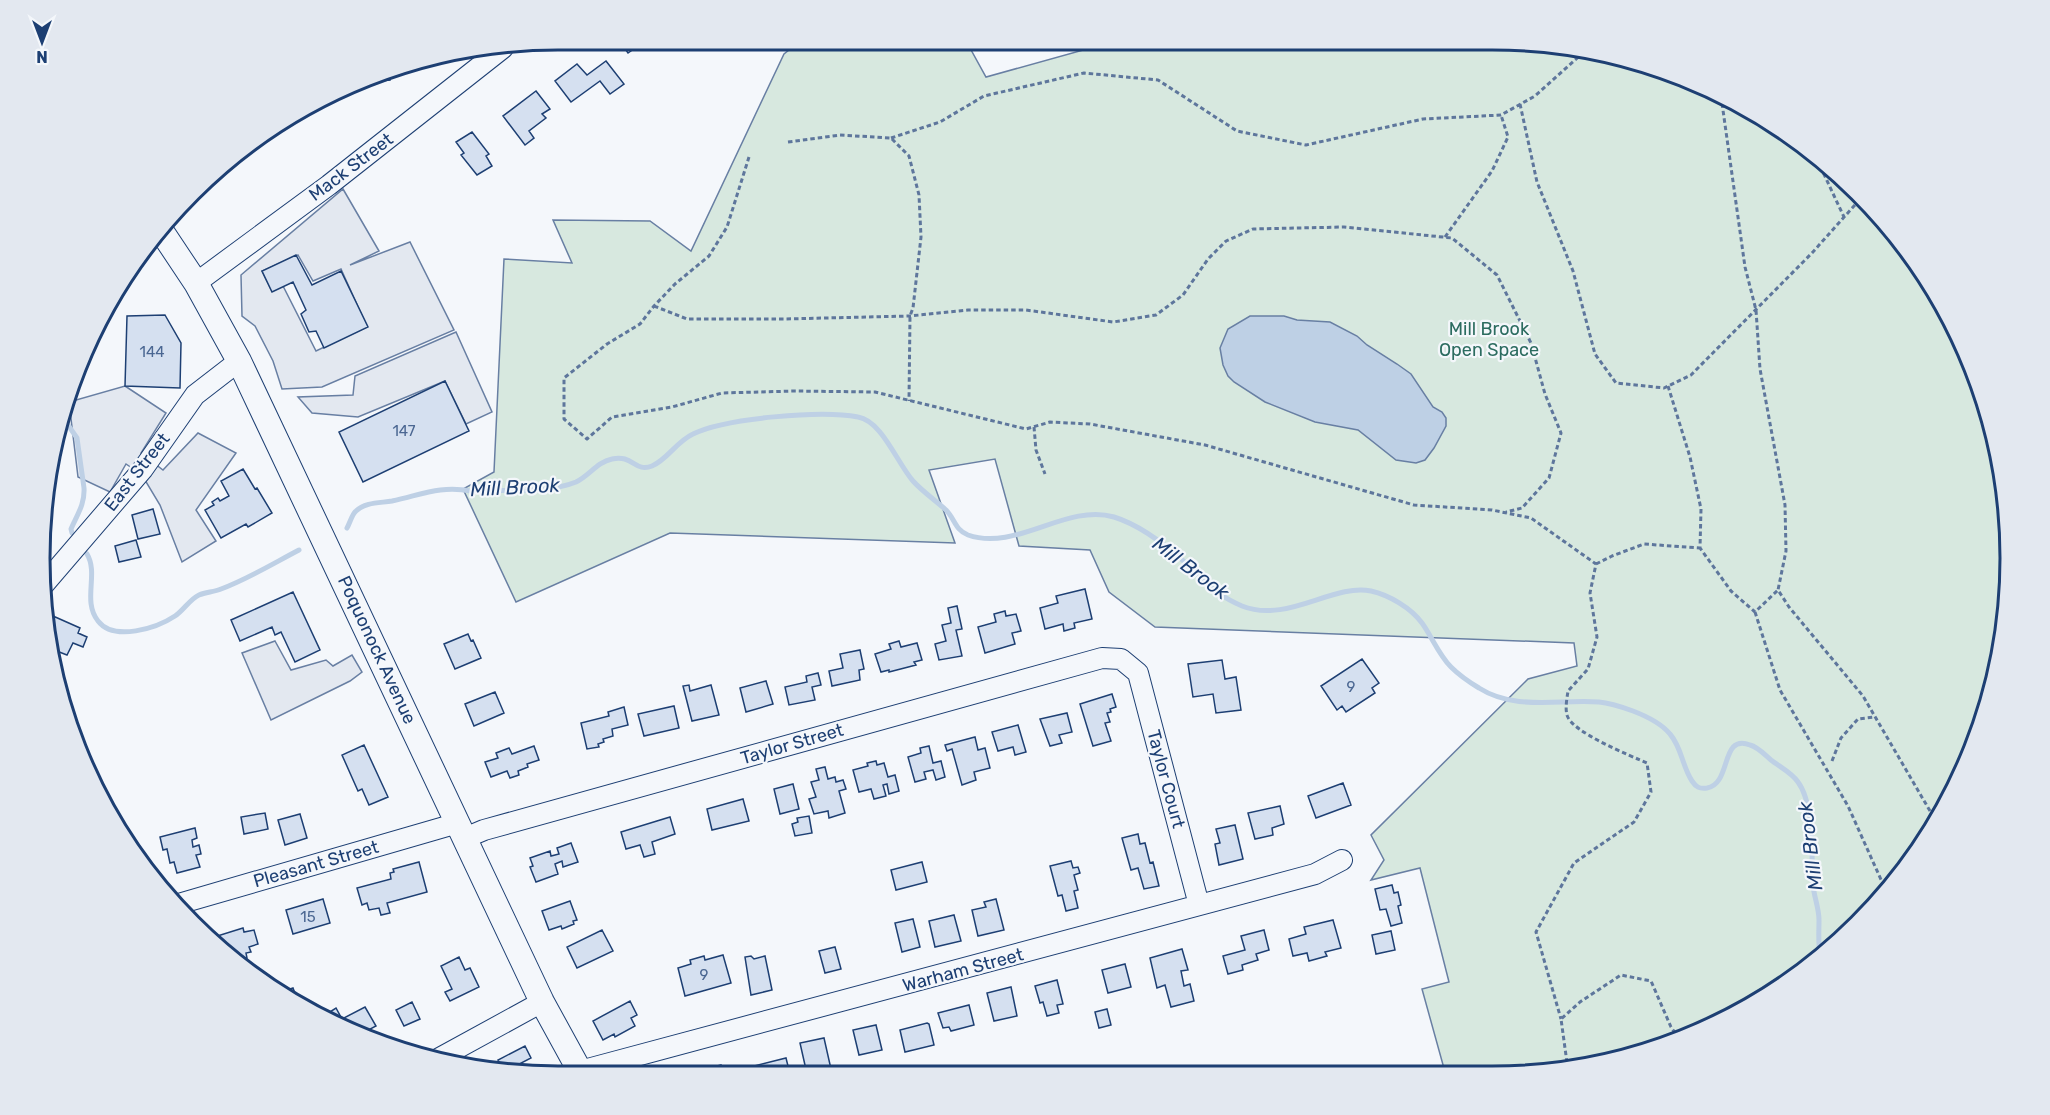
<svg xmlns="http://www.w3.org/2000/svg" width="2050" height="1115" font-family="Rubik,sans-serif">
<rect width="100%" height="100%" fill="#f4f7fb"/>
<path fill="#d7e8df" stroke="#687fa3" stroke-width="1.5" d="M803,39h162l21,38 133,-37h407l101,17 124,51 83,59 70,75 53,86 36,95 17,100 -3,102 -23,99 -42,92 -60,84 -102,89 -121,59 -99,24h-115l-23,-83 27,-7 -29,-114 -49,12 13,-20 -13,-25 157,-156 49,-13 -3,-23 -419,-16 -46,-35 -19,-42 -71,-4 -24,-87 -66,11 26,73 -285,-10 -154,69 -53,-113 31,-17 10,-213 68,4 -19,-43 97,1 41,30 93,-197z"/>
<path fill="#e3e8f0" stroke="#687fa3" stroke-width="1.5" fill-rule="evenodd" d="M343,189l36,62 -29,14 60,-23 44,88 -132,57 -40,2 -9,-28 -18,-35 -13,-10 -1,-41zM298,255l15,26 28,-12 26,58 -51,24 -33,-65 -11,5 -10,-20z
M456,332l36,80 -26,12 -21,-43 -87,36 -46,-4 -14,-16 55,-2 2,-19z
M125,386l41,27 -25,40 22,17 35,-37 38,20 -40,57 20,31 -34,21 -22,-57 -18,-30 -16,-11 -16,28 -32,-15 -9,-75z
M275,641l16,29 35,-10 7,6 19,-11 10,17 -12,9 -79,39 -29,-67z"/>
<path fill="#bed0e5" stroke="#687fa3" stroke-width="1.5" d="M1250,316h34l13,4 33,2 27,14 10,9 30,19 14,10 22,33 9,5 4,6v8l-12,22 -9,12 -9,3 -20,-3 -38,-30 -43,-8 -50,-20 -31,-20 -6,-6 -5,-11 -3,-17 8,-19z"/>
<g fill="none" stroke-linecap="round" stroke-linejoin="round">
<path stroke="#bed0e5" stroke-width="5" d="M61,415l16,23 7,50c1,16 -7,27 -13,41l1,4
M347,528c3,-5 5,-14 9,-17 9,-9 25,-8 36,-10 29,-6 48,-16 79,-10 31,-2 76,3 105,-9 13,-6 21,-20 36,-23 21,-5 23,14 40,7 16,-7 24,-24 41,-32 32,-16 129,-24 165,-17 24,4 39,46 55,64 10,11 22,19 33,29 9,9 9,20 22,25 48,17 98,-32 146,-18 26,8 53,29 73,47 21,18 28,31 55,42 45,18 91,-23 129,-15 18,4 40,17 51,32 10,14 17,32 29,44 8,8 18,15 28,21 36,23 80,11 120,14 12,1 23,5 34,9 13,5 28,12 37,23 12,14 12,32 22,47 4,6 7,8 15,7 25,-4 13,-55 43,-43 8,2 15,10 21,15 9,7 21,13 27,22 17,23 13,75 15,103 1,12 6,23 6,35 0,12 -1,22 1,34
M87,554c12,20 -5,47 11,67 16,21 59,7 77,-5 8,-5 15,-17 24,-21 7,-3 15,-3 22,-6 27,-10 53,-26 78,-39"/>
</g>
<path fill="#d5e0f0" stroke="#1d3f73" stroke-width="1.5" d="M618,39h30l-20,14z
M606,61l18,23 -14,10 -10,-13 -29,21 -16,-21 22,-17 10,11z
M389,68l1,12 -24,2 -1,-2z
M536,91l14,18 -8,5 4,4 -17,13 5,7 -9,7 -22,-29z
M472,132l17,22 -3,2 6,10 -15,9 -16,-20 3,-2 -8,-11z
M296,255l16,30 29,-14 27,56 -44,21 -8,-17 -7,1 -8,-18 5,-4 -13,-28 -21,10 -10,-21z
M165,315l16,28 -1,45 -55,-2 2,-70z
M445,381l24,50 -106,51 -24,-50z
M243,469l12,20 2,-1 15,25 -24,14 -2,-3 -25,14 -16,-28 9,-5 -2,-3 6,-4 2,3 9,-5 -8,-15z
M153,509l7,25 -22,5 -6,-24z
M136,540l5,17 -22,5 -4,-16z
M1085,589l7,30 -18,4 1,5 -11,3 -1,-7 -18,5 -5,-21 18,-5 -2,-7z
M293,592l27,58 -25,12 -14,-30 -6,3 -3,-8 -32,14 -9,-21z
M957,606l5,23 -6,1 6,26 -23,4 -4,-16 11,-3 -4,-16 9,-2 -3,-15z
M1005,611l1,5 10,-2 5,17 -9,2 3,11 -30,9 -7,-26 18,-5 -2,-8z
M53,616l27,12 -2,5 9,4 -4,10 -10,-4 -6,12 -13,-5 1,-5 -3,-1 -4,-17z
M468,634l3,7 2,-1 8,18 -26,11 -11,-25z
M899,641l2,6 16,-4 5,17 -8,2 2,3 -27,7v-2l-8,2 -6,-18 16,-5 -2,-5z
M860,650l4,19 -5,1 1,10 -28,6 -3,-15 14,-3 -3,-14z
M1362,659l17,24 -7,5 3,5 -29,19 -4,-6 -5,4 -16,-24z
M1222,660l3,19 11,-2 5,33 -25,3 -3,-19 -20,3 -5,-33z
M818,673l3,12 -9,2 3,13 -26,5 -4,-18 22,-5 -1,-6z
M766,681l7,23 -27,8 -6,-24z
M689,685l1,6 21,-6 8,30 -27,6 -9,-35z
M495,692l9,21 -30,13 -9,-22z
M1112,694l4,13 -6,2 1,3 -4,1 3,9 -5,1 6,18 -18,5 -13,-42z
M674,706l5,22 -35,8 -6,-22z
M624,707l4,18 -16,4 1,7 -10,3 1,3 -6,2 1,3 -12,2 -6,-26 28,-7 -1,-4z
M1067,713l5,19 -13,3 3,8 -12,3 -10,-27z
M1018,725l8,27 -11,3 -2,-8 -15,4 -6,-19z
M975,737l3,13 7,-2 5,20 -16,4 2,8 -14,5 -10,-36 -5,2 -2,-6z
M364,745l24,52 -19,8 -7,-16 -4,2 -16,-36z
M534,746l5,14 -12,4 1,3 -10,4 1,4 -9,3 -3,-7 -16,6 -6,-15 13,-4 -2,-5 13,-5 3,6z
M929,746l4,17 8,-2 4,16 -9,3 -3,-10 -9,2 2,7 -11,3 -7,-25 13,-4 -1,-5z
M876,761l1,4 7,-2 4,14 7,-2 4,16 -10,3 -2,-10 -4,1 3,11 -12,3 -3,-10 -12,3 -6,-22 15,-4 -1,-3z
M825,767l3,12 7,-2 1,5 7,-2 3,9 -7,2 6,22 -16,5 -1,-7 -14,3 -5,-15 7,-2 -5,-15 8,-2 -3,-11z
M1343,783l8,22 -35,13 -8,-22z
M793,784l6,25 -19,5 -6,-25z
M743,799l6,22 -37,9 -5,-21z
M1280,806l4,18 -12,4 1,7 -18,4 -7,-26z
M265,813l3,16 -24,5 -3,-17z
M300,814l7,24 -22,7 -7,-25z
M809,816l3,17 -17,3 -3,-12 6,-2 -1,-4z
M670,817l5,17 -23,8 3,12 -11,3 -4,-12 -14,4 -5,-17z
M1235,825l8,34 -24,6 -4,-21 5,-1 -4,-14z
M195,828l2,10 -5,2 1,7 6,-2 2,9 -5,1 4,12 -23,6 -3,-11 -4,1 -3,-14 -4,1 -3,-13z
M1138,834l2,10 5,-1 5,20 3,-1 6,24 -15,3 -6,-21 -7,2 -9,-32z
M571,843l7,19 -15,5 -1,-6 -7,3 3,10 -22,8 -6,-15 3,-1 -3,-8 20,-7 1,5 8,-2 -2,-6z
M1071,861l2,7 5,-1 2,6 -6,2 4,15 -4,1 4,17 -12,3 -4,-16 -4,1 -8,-30z
M419,862l8,30 -40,11 3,10 -9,2 -2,-7 -10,2 -2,-7 -5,2 -5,-17 34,-9 -1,-6 4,-1 -1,-3z
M922,862l5,20 -31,8 -5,-20z
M1392,885l2,8 4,-1 3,13 -3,1 4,17 -11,3 -5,-17 -6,1 -5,-21z
M323,899l7,24 -37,11 -7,-24z
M996,899l8,31 -26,6 -6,-26 14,-3 -2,-5z
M570,901l7,19 -4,1 1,3 -12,5 -1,-3 -12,4 -7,-19z
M954,915l7,26 -26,6 -6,-26z
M913,919l7,28 -18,5 -7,-29z
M1333,920l8,28 -16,4 2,4 -18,5 -2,-8 -14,3 -4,-17 17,-5 -2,-7z
M243,928l1,4 10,-2 4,14 -9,3 2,5 -5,1 1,5 -5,2 -28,-23z
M602,930l11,21 -36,17 -10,-21z
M1264,930l5,20 -13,4 2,6 -16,5 1,5 -15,4 -5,-18 22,-6 -4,-14z
M1391,931l4,19 -19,4 -4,-19z
M835,947l6,22 -16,4 -6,-22z
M1182,949l6,21 -7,1 3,15 6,-2 4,17 -23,6 -6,-22 -8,3 -7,-30z
M723,955l8,28 -46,13 -7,-28 13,-4 -1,-4 14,-4 1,4z
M751,956l3,3 11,-3 7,34 -21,5 -6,-38z
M459,957l6,13 5,-2 9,19 -29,14 -5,-9 7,-3 -11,-23z
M1125,964l6,23 -23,6 -6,-23z
M1057,980l6,24 -6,1 2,8 -12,3 -4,-14 -3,1 -5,-17z
M1011,987l6,29 -23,5 -7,-28z
M293,988l7,19 -19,-15z
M630,1001l7,14 -6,3 4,8 -20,11 -1,-3 -11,6 -10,-19z
M412,1002l8,17 -16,7 -8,-16z
M969,1005l5,20 -23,6 -2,-4 -6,1 -5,-15z
M365,1007l11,19 -13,7 -36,-15 -2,-3 11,-7 6,11z
M1107,1009l4,16 -12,3 -4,-16z
M927,1023l2,1 5,21 -29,7 -5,-22z
M876,1025l6,25 -23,5 -6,-25z
M824,1038l7,31 -24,5 -7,-31z
M525,1046l6,12 -27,14 -6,-12z
M786,1058l4,16h-38l-2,-7z
M721,1065l3,9h-29v-2z"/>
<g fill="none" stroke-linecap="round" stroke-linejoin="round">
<defs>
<path id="minor" d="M196,283l133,-98 174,-137
M40,589l103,-120 52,-74 44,-34
M465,838l19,-8 618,-172 19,1 17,14 61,232
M175,905l283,-82
M436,1060l106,-58
M580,1071l735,-197 27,-14"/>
<path id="major" d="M162,232l34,51 43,78 303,641 40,73"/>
</defs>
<use href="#minor" stroke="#1d3f73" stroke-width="22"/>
<use href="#major" stroke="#1d3f73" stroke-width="26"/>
<path stroke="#5e769c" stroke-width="3" stroke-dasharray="4.5 3" stroke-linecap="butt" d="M1721,96l24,171 11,43 4,59 25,136 1,46 -8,39 11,17 74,89 74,127
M1520,104l17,78 36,89 22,83 21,29 48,5 27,-13 121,-122 50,-56
M891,138l49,-16 44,-26 100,-23 74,7 79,51 69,14 117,-26 78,-4 34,-19 51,-46
M788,142l52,-7 51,3 18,18 10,39 2,42 -8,71 -3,8 -1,85
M1814,153l30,64
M749,157l-22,70 -18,29 -34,28 -21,22 -14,18 -33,20 -43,34v41l23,20 25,-22 60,-10 50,-14 73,-2 80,1 151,37 24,-7 40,2 115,21 209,60 78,5 39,8 65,46 -6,29 7,44 -9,32 -20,22c-1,7 -3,17 -1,24 4,17 64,41 80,48l4,29 -17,30 -60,41 -38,69 25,87
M1445,237l47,-66 16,-34 -7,-22
M654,306l33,13h97l126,-3 58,-6h58l87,12 43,-7 27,-20 25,-36 18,-18 27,-12 91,-2 108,11 45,37 34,68 14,51 16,39 -12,45 -27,30 -16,4
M1668,386l22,71 11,52 -1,39 31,43 24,21 23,-22
M1034,427l2,23 9,24
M1596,564l16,-8 32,-12 56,4
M1755,612l25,78 68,116 39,87
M1832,761l9,-23 17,-19 17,-2
M1568,1070l-7,-51 19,-17 41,-27 30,6 20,46 8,12"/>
<use href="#minor" stroke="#f4f7fb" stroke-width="20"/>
<use href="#major" stroke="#f4f7fb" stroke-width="24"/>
</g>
<g text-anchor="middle" stroke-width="4.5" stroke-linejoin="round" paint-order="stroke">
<g font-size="15" fill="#4b6792">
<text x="152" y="357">144</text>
<text x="404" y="436">147</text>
<text x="1351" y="692">9</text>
<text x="308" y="922">15</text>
<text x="704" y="980">9</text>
</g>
<g font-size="18" fill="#1d3f73" stroke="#f4f7fb">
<text transform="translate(351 167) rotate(-37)" y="6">Mack Street</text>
<text transform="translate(137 472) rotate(-52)" y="6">East Street</text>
<text transform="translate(377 650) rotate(65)" y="6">Poquonock Avenue</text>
<text transform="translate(792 744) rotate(-16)" y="6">Taylor Street</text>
<text transform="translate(1166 779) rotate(75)" y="6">Taylor Court</text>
<text transform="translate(316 864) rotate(-16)" y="6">Pleasant Street</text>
<text transform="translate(963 970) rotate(-15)" y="6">Warham Street</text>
</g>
<g font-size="18" fill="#2c6c60" stroke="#f4f7fb">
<text x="1489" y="335">Mill Brook<tspan x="1489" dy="21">Open Space</tspan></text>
</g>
<g font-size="20" font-style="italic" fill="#1d3f73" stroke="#f4f7fb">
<text transform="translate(515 487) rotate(-3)" y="7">Mill Brook</text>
<text transform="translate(1191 568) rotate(37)" y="7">Mill Brook</text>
<text transform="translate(1810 846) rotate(-97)" y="7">Mill Brook</text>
</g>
</g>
<path d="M0 0H2050V1115H0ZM558 50H1492A508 508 0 0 1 2000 558V558A508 508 0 0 1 1492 1066H558A508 508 0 0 1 50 558V558A508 508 0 0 1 558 50Z" fill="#e3e8f0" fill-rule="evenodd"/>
<path fill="none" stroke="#1d3f73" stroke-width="3" d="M558 50H1492A508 508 0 0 1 2000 558V558A508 508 0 0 1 1492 1066H558A508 508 0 0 1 50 558V558A508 508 0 0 1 558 50Z"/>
<g transform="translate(42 42) rotate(180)" stroke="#f4f7fb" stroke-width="4.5" paint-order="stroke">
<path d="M0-4.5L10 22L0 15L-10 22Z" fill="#1d3f73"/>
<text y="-9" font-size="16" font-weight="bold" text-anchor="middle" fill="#1d3f73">N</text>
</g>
</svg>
